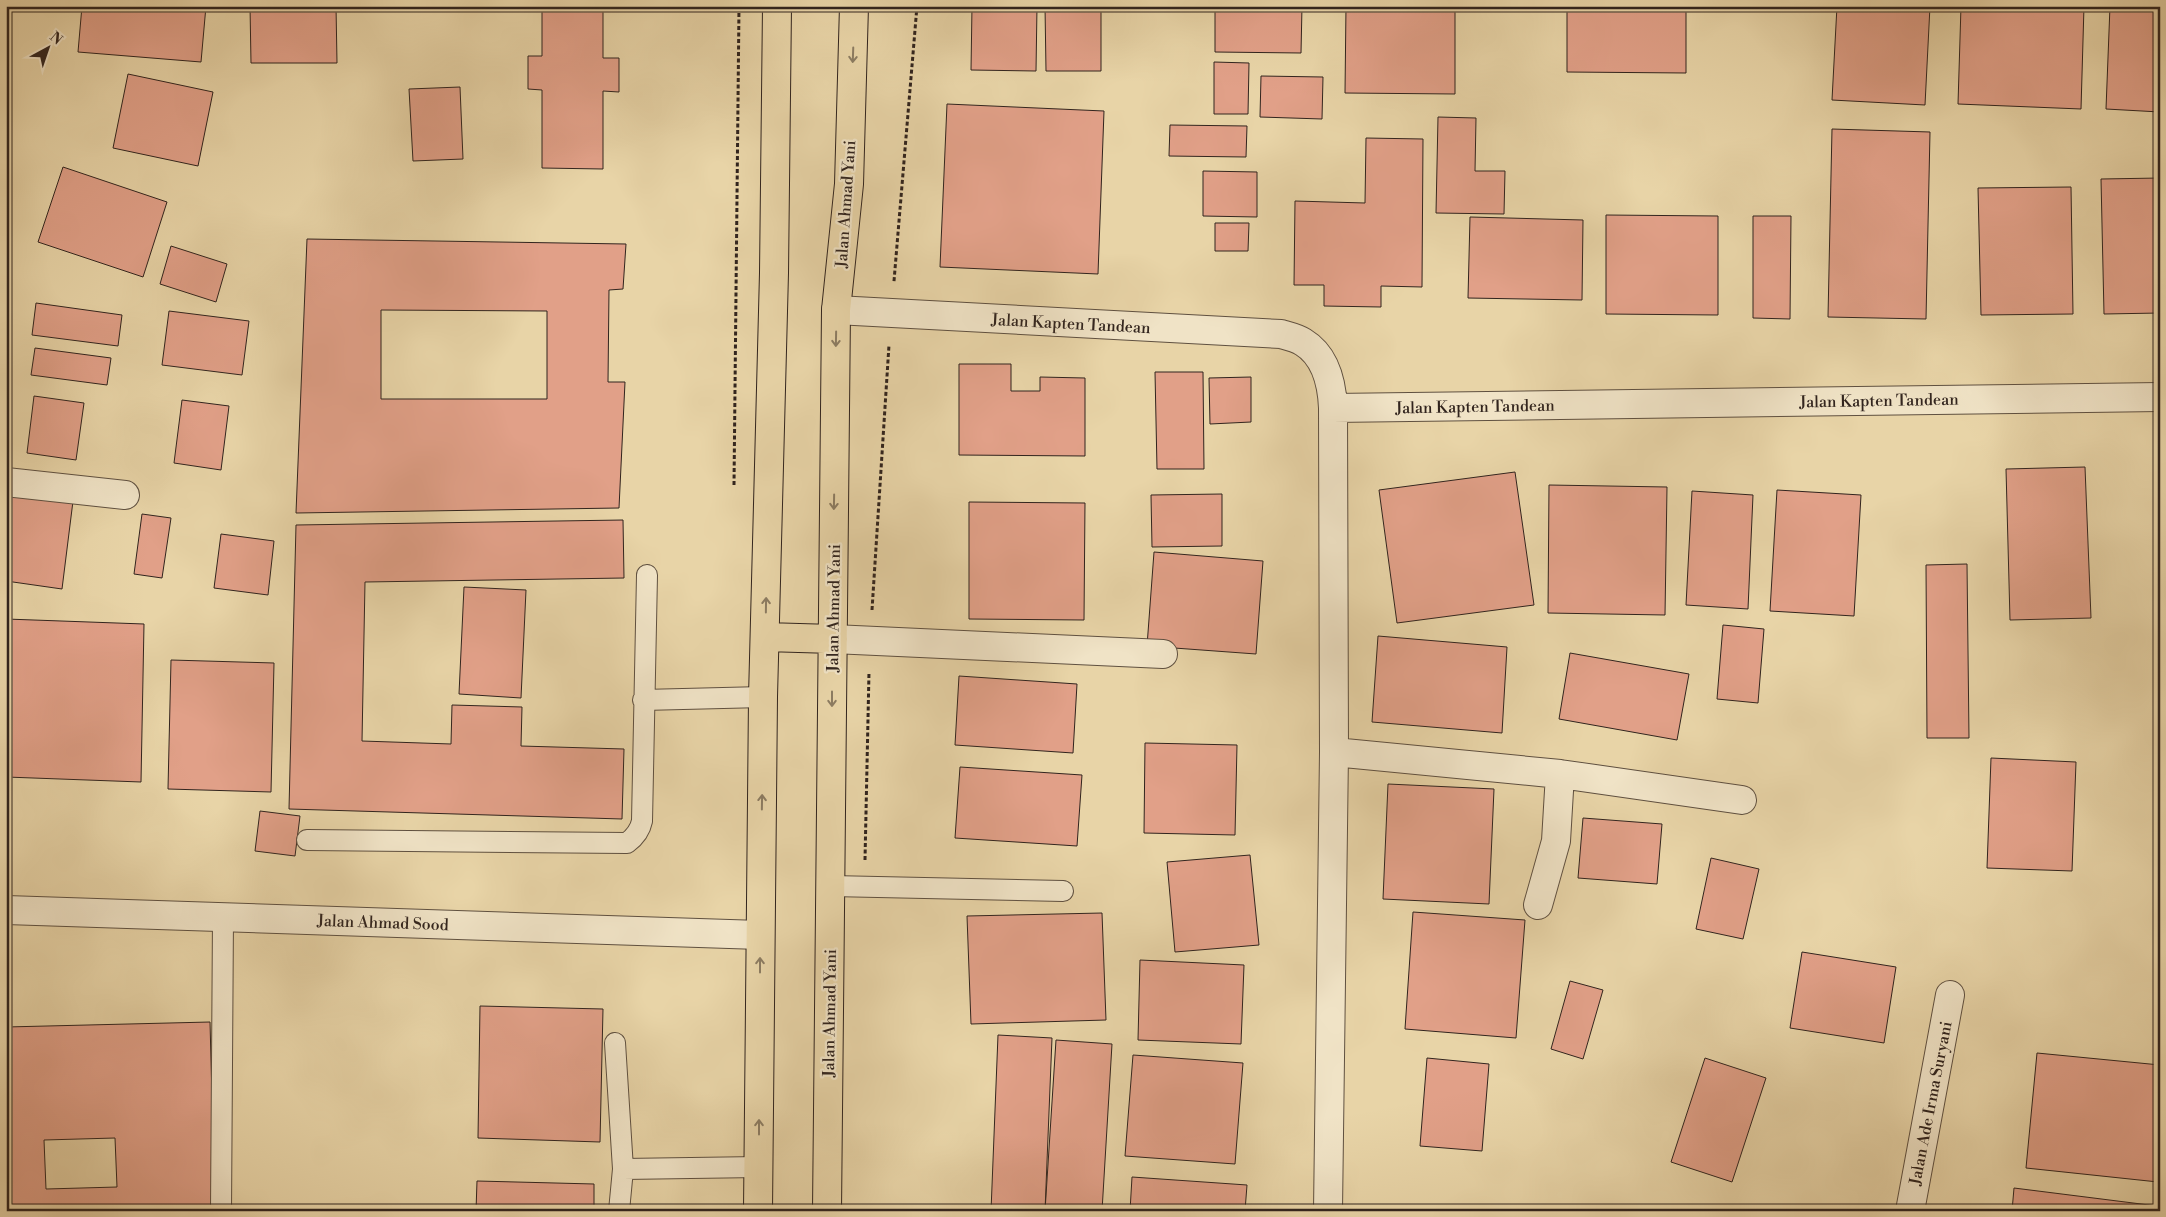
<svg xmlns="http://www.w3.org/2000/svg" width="2166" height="1217" font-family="'Libre Bodoni',serif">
<rect width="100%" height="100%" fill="#e8d4a7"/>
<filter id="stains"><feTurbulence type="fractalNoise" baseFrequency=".004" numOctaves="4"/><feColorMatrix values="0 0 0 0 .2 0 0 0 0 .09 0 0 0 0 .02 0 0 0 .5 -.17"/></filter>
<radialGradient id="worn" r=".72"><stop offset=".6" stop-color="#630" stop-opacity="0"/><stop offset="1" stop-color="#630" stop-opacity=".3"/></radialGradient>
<path fill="#e1a088" stroke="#31241e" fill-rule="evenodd" d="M82,6h124l-5,56 -123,-10z
M250,6h86l1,57h-86z
M542,6h61v52h16v34l-16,-1v78l-61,-1v-78l-14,-1v-33h14z
M972,6h65l-1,65 -65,-1z
M1045,6h56v65h-55z
M1215,6h87l-1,47 -86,-1z
M1346,6h109v88l-110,-1z
M1567,6h119v67l-119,-1z
M1837,6h93l-5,99 -93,-5z
M1961,6h123l-3,103 -123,-5z
M2110,6h50v106l-54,-3z
M1214,62l35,1 -1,51h-34z
M128,74l85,18 -15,74 -85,-18z
M1261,76l62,1 -1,42 -62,-2z
M460,87l3,72 -50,2 -4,-72z
M947,104l157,7 -6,163 -158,-7z
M1438,117l38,1 -1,53h30l-1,43 -68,-1z
M1170,125l77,1 -1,31 -77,-1z
M1832,129l98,3 -4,187 -98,-2z
M1366,138l57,1 -1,148 -41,-1v21l-57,-1v-21h-30l1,-84 70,2z
M63,167l104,35 -24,75 -105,-35z
M1203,171l54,1v45l-54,-1z
M2160,178v135l-56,1 -3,-135z
M2071,187l2,127 -92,1 -3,-127z
M1606,215l112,1v99l-112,-1z
M1753,216h38l-1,103 -37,-1z
M1470,217l113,3 -1,80 -114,-2z
M1215,223h34l-1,28h-33z
M307,239l319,5 -3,45 -14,1 -1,92h17l-6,126 -323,5zM381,310l166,1v88h-166z
M171,246l56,18 -11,38 -56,-18z
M36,303l86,12 -4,31 -86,-11z
M169,311l80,10 -7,54 -80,-10z
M35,348l76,10 -4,27 -76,-10z
M959,364h52v27h29v-14l45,1v78l-126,-1z
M1155,372h48l1,97h-47z
M1251,377v45l-41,2 -1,-46z
M34,396l50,7 -8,57 -49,-7z
M182,400l47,6 -8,64 -47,-7z
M2085,467l6,151 -81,2 -4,-151z
M1515,472l19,133 -137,18 -18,-133z
M6,484l68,9 -12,96 -56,-8z
M1549,485l118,2 -2,128 -117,-2z
M1777,490l84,5 -7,121 -84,-5z
M1692,491l61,4 -5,114 -62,-4z
M1222,494v52l-70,1 -1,-52z
M969,502l116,1 -1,117 -115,-1z
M142,514l29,4 -9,60 -28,-4z
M623,520l1,58 -259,4 -3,159 89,3 1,-39 70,2 -1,39 103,3 -2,70 -333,-10 7,-284z
M221,534l53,7 -6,54 -54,-7z
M1154,552l109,9 -7,93 -109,-8z
M1967,564l2,174h-42l-1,-173z
M464,587l62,3 -5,108 -62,-4z
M6,619l138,5 -3,158 -135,-5z
M1723,625l41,4 -6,74 -41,-4z
M1378,636l129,11 -5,86 -130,-11z
M1570,653l119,21 -12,66 -118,-21z
M171,660l103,3 -3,129 -103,-3z
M959,676l118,8 -4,69 -118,-8z
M1145,743l92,2 -2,90 -91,-2z
M1991,758l85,4 -4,109 -85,-3z
M960,767l122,8 -5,71 -122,-8z
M1388,784l106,5 -5,115 -106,-5z
M260,811l40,5 -5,40 -40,-5z
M1583,818l79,6 -5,60 -79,-6z
M1250,855l9,90 -84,7 -8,-90z
M1711,858l48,11 -16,70 -47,-10z
M1413,912l112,8 -9,118 -111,-9z
M1102,913l4,107 -135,4 -4,-108z
M1802,952l94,15 -12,76 -94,-15z
M1140,960l104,5 -3,79 -103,-4z
M1570,981l33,9 -20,69 -32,-10z
M480,1006l123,3 -3,133 -122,-4z
M210,1022l5,189h-209v-184zM115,1138l2,49 -71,2 -2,-49z
M998,1035l54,3 -7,173h-54z
M1056,1040l56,4 -10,167h-57z
M2037,1053l123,12v97l-2,20 -132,-14z
M1133,1055l110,8 -8,101 -110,-8z
M1427,1058l62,6 -7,87 -62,-5z
M1705,1058l61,20 -34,104 -61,-20z
M1132,1177l115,8 -2,26h-115z
M477,1181l117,3v27h-118z
M2014,1188l143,18v5h-145z"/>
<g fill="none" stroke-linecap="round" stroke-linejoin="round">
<defs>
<path id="service" d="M643,700l120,-3
M307,840l320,3c8,-6 13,-12 15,-22l5,-246
M831,886l232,5
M615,1043l8,126
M221,1211l2,-294
M619,1211l4,-42 136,-2"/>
<path id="minor" d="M836,310l445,24c7,2 16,4 22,8 23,14 29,42 30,66l1,344 -6,459
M1333,408l827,-11
M6,482l119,13
M833,639l330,15
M1334,752l226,22 -4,67 -18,64
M1560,774l182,26
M6,910l754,25
M1910,1211l40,-216"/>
<path id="primary" d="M765,637l68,2
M758,1211l5,-514 11,-424 3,-267
M827,1211l9,-901 13,-126 5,-178"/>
</defs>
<use href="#service" stroke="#5f5040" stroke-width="22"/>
<use href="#minor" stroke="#5f5040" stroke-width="30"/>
<use href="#primary" stroke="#31241e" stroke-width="30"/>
<path stroke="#31241e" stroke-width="3" stroke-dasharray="4 2.5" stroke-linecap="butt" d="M894,281l23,-275
M734,485l5,-479
M872,610l17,-265
M865,860l4,-188"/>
<use href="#service" stroke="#f0e3c6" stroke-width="20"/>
<use href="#minor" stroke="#f0e3c6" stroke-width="28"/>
<use href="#primary" stroke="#e8d4a7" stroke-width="28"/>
</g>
<defs><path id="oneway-shaft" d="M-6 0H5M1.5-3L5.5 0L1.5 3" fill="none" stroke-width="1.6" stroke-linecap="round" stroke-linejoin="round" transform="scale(1.25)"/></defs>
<g stroke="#8c7c62">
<use href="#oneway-shaft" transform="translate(853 55) rotate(92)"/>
<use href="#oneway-shaft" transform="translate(836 339) rotate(91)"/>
<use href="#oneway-shaft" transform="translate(834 502) rotate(91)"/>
<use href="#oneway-shaft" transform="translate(766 605) rotate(-89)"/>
<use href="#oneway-shaft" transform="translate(832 699) rotate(90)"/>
<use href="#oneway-shaft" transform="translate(762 802) rotate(-89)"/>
<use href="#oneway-shaft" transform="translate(760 965) rotate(-90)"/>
<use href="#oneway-shaft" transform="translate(759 1127) rotate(-90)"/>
</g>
<g text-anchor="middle" stroke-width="4.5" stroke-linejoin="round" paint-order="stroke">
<g font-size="16" fill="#31241e" stroke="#f0e3c6">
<text transform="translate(845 204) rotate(-86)" y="6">Jalan Ahmad Yani</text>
<text transform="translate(1071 323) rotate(3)" y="6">Jalan Kapten Tandean</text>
<text transform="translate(1879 400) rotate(-1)" y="6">Jalan Kapten Tandean</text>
<text transform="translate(1475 406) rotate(-1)" y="6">Jalan Kapten Tandean</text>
<text transform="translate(833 608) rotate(-89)" y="6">Jalan Ahmad Yani</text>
<text transform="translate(383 922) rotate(2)" y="6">Jalan Ahmad Sood</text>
<text transform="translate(829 1013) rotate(-89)" y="6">Jalan Ahmad Yani</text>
<text transform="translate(1930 1103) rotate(-79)" y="6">Jalan Ade Irma Suryani</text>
</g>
</g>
<rect width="2166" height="1217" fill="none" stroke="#e8d4a7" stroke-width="25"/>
<rect x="8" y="8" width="2151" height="1202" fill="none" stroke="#31241e" stroke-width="2.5"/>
<rect x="12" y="12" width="2141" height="1192" fill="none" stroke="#31241e"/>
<g transform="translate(48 48) rotate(40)" stroke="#f0e3c6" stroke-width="4" paint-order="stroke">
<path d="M0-4L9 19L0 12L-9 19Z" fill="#31241e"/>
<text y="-8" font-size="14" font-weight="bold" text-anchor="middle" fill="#31241e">N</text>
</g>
<rect width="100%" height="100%" filter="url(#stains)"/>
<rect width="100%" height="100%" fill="url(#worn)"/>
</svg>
